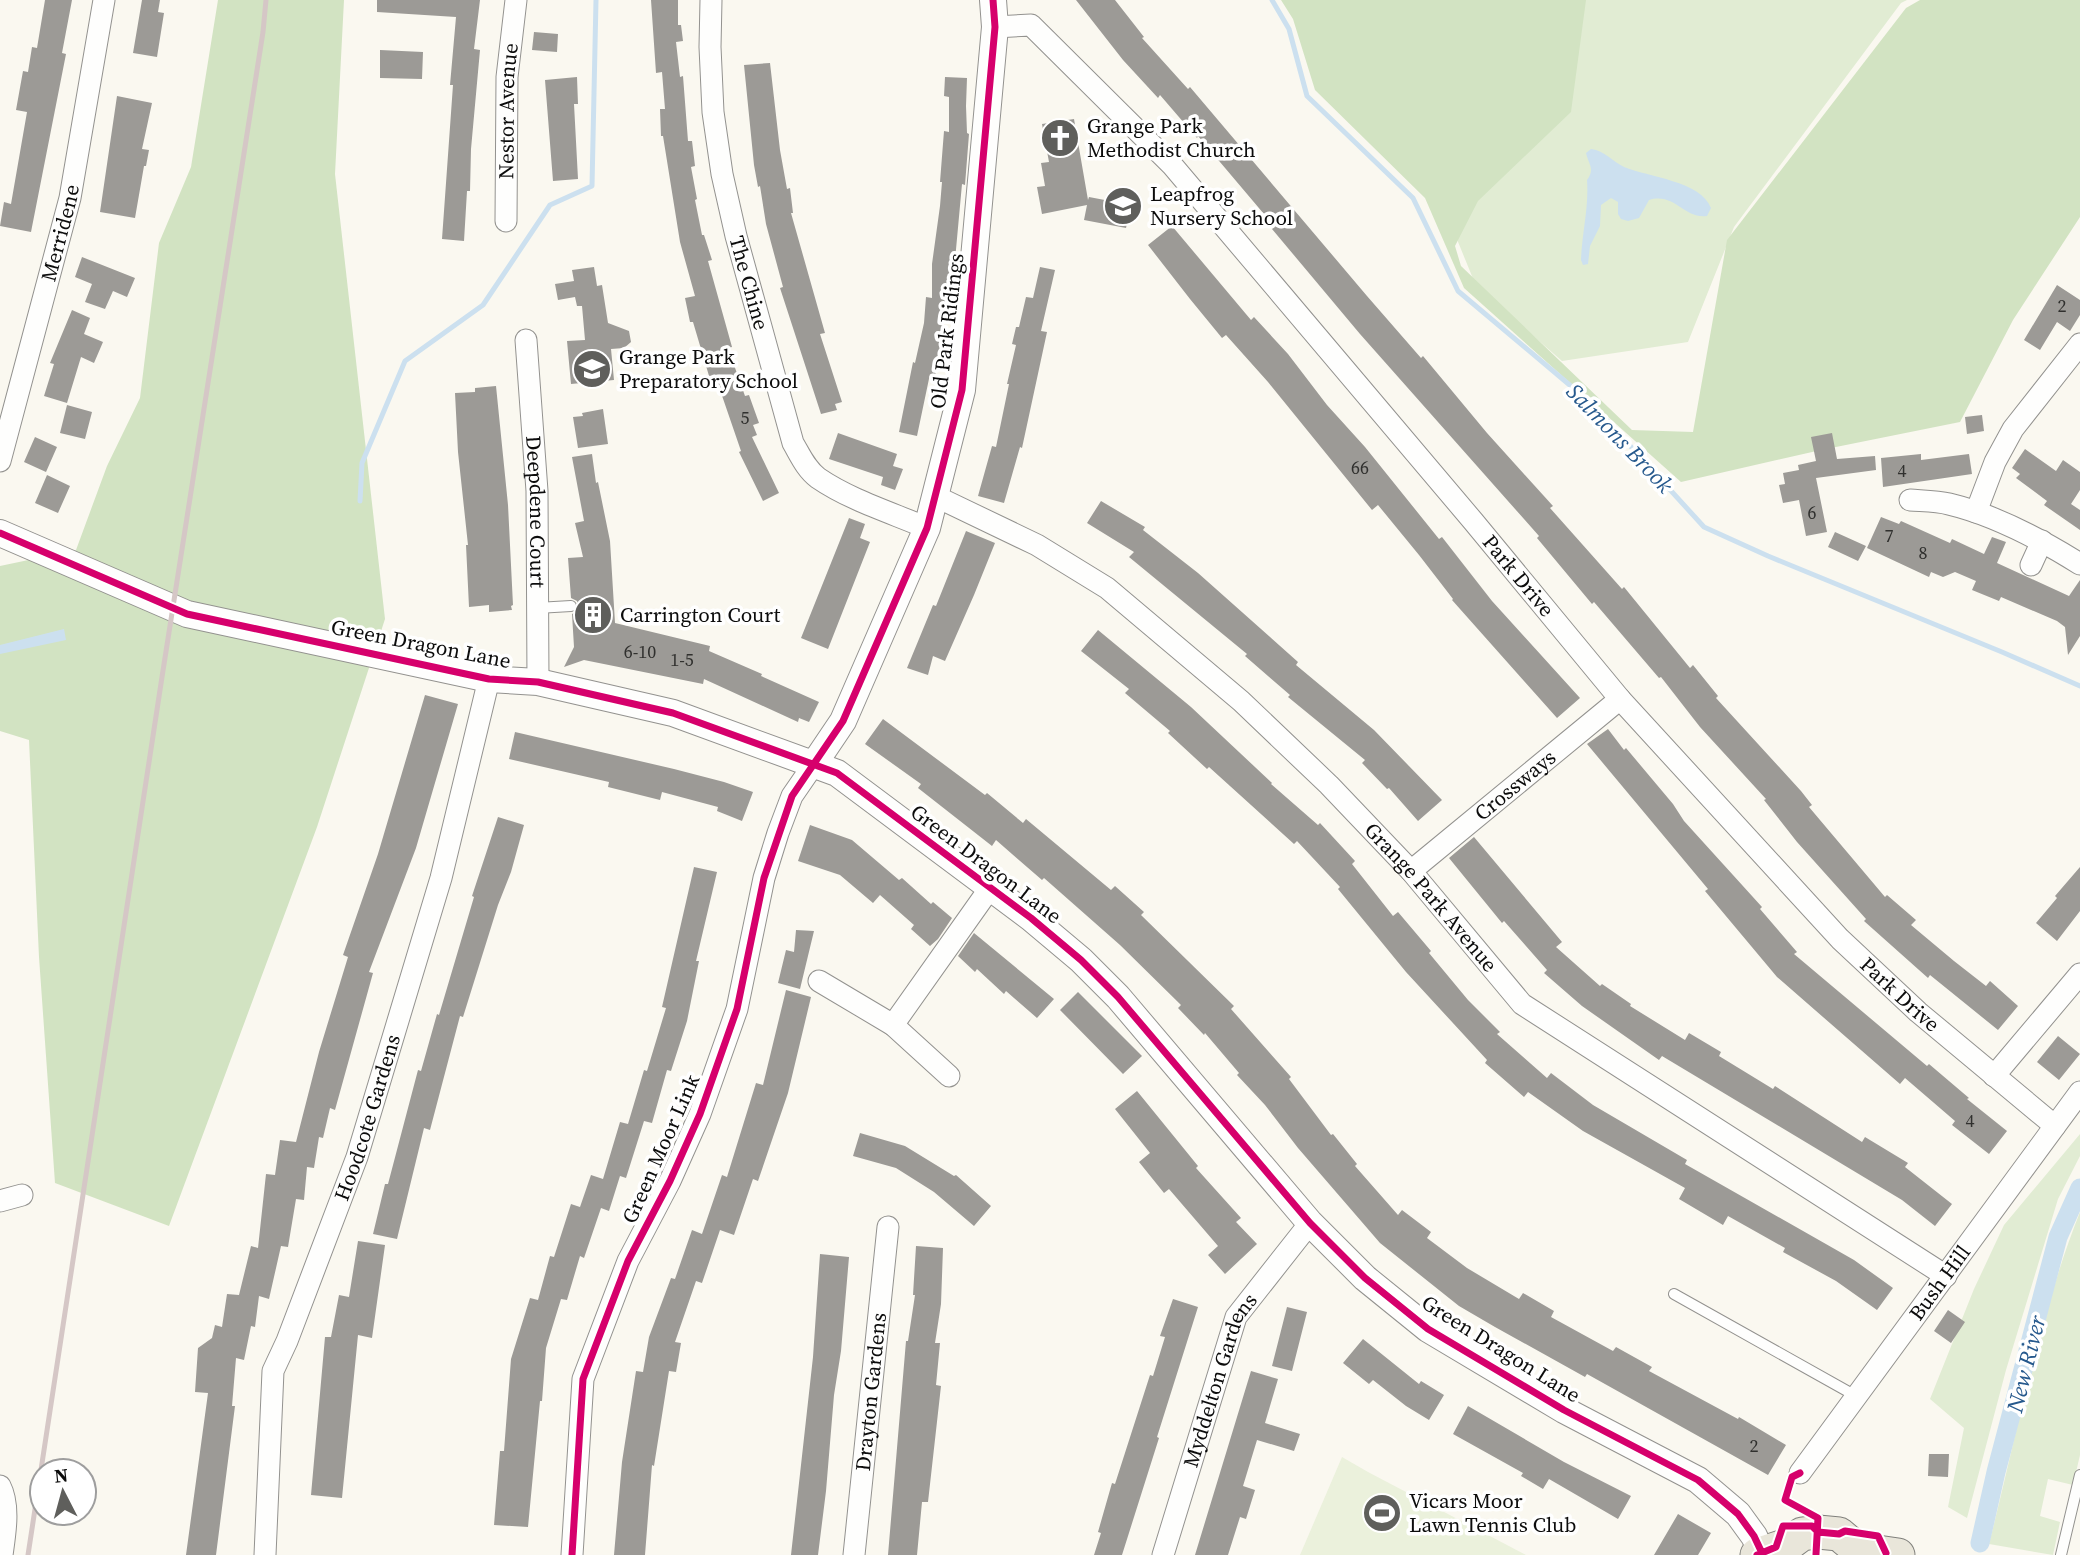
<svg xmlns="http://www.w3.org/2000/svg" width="2080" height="1555" font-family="'Source Serif 4',serif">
<rect width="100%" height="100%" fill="#faf8f0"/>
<path fill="#e1ecd3" d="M1545,0h362l-6,3 -167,224 -46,115 -126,19 -86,-75 -33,-81z
M2080,1134v22l-22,43 -52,171 -39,148 -19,-11 16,-79 -34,-29 44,-110 30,-64z
M2080,1212v243l-7,30 -25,-6 -8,37 20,6 -7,33 -64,-11c28,-110 49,-226 91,-332z"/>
<path fill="#d2e3c2" d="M218,0h126l-9,174 50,445 -68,208 -148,399 -114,-43 -16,-226 -10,-217 -29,-9v-165l76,-16 31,-84 33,-68 19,-155 32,-76z
M1281,0h305l-15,112 -93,89 -23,45 6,20 171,164 61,2 34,-192 179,-232 14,-8h160v217l-67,103 -53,102 -139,28 -140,32 -217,-194 -39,-90 -110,-108 -22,-71z"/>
<path fill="#ebf1dc" d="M1342,1457l26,15 158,83h-226z"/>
<path fill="#cce0ef" d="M1591,149c14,2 21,12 33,18 24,10 77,14 87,41l-4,8c-24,3 -32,-24 -58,-16l-10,18 -11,3 -7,-2 -3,-5v-12l-7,-4 -10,7 -1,21 -10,20 -2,18 -5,1 -2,-5c1,-28 8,-52 6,-80 8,-11 2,-15 -1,-27z
M64,629l2,11 -66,14v-9z"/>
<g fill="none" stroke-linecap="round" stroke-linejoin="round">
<path stroke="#cce0ef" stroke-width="5" d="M1272,0l17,29 18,67 106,102 45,93 133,112 113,124 64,29 234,96 78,34
M360,501l2,-38 43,-102 78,-56 67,-100 42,-19 4,-186"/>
<path stroke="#cce0ef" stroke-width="19" d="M1980,1543l16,-71 62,-235 22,-49"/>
</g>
<path fill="#9c9a96" d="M45,0h27l-10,53 4,1 -35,178 -31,-6 4,-24 7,2 16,-92 -11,-2 7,-39 5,1 4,-25 5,1z
M142,0h18l-2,12 6,1 -7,44 -24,-4z
M377,0h103l-6,49 6,1 -9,99 -1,42h-3l-3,50 -22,-2 11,-154h-3l6,-68 -79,-5z
M651,0h27v25h3l2,16 -7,1 4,35 3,-1 5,65h4l3,25 -4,1 6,32 -2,1 7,35h2l8,25 -4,1 24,86 -4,1 17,48 4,-1 10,28 -6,2 4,10 -5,2 27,56 -16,8 -24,-49 2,-1 -23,-67 -6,2 -19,-64h-3l-5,-24 10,-2 -15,-54 -17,-106h-2l-1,-27h5l-3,-37 -6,1z
M1076,0h39l29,37 -2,1 46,51 2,-2 177,209 54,62 2,-2 64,77 66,73 -3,2 72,81 2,-2 66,81 3,-3 25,31 -2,2 85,93 11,14 -3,2 76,90 2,-2 29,25 -5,5 43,36 32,25 4,-5 28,25 -20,24 -68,-55 -2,3 -64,-57 2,-2 -69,-77 -33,-42 2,-1 -66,-72 -39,-50 -2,1 -65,-76 -2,2 -55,-66 2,-2 -179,-202 -88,-105 3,-2 -77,-91 -1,2 -37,-43 -2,3 -35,-38z
M534,32l24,2 -1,18 -25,-2z
M380,50l43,2 -1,27 -42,-1z
M770,63l10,87 7,39 3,-1 3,25h-2l34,120 -5,1 22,68 -7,2 2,6 -16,4 -41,-126 3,-1 -17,-63 -6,-38 -2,1 -4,-22 -10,-100z
M577,77l1,27h-4l4,75 -25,2 -8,-101z
M945,77l22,1 -1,28 1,27 2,1 -4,51 -3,-1 -10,109h-5l-6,41h3l-9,42 -5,-2 -13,62 -18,-4 14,-70 2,1 9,-40 2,-26 6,1v-34l8,-58 2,-24h-2l4,-51 5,1v-35l-5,-1z
M117,96l35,7 -10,46 7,1 -3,16h-2l-9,52 -35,-6z
M1074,119l14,81 1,-3 42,8 -5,23 -42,-8 3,-15 -45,9 -5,-27 8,-1 -4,-23 8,-1 -7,-38z
M1172,226l79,94 3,-3 34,37 39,51 38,42 74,92 3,-2 50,64 88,97 -23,20 -105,-118 1,-1 -34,-44 -41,-50 -6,5 -104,-128 -42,-47 -4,3 -32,-39 -42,-54z
M82,257l53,21 -8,19 -14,-6 -8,18 -20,-7 7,-18 -17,-7z
M594,267l3,19 5,-1 6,38 21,8 2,11 -7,6 -13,1 3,31 -43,4 -4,-43 18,-1 -3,-34h-5l-2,-9 -17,3 -3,-16 19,-3 -2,-11z
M1040,267l15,3 -14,61 6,1 -25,116 -2,-1 -16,56 -26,-7 14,-50 4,1 13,-63h-2l9,-39 -4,-1 4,-17h3l7,-30 7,1z
M2057,285l23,15v15l-10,16 -13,-9 -17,28 -16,-10z
M72,310l18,8 -6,16 19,8 -9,21 -13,-6 -14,46 -23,-7 10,-32 -4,-1z
M496,386l12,119 5,100 -2,1 1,4 -23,2v-7l-20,2 -3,-62h2l-10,-93 -3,-59 20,-1v-4z
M67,405l25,7 -7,27 -25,-6z
M603,409l5,35 -30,4 -5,-31 10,-1 -1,-3z
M1982,415l2,16 -17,3 -2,-17z
M838,433l59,21 -4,12 10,3 -8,21 -14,-5 2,-8 -54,-18z
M1832,433l5,26 38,-3 1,14 -60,8 11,54 -21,4 -7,-36 -16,3 -4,-18 6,-1 -2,-11 16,-3 -1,-5 18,-4 -5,-24z
M35,437l22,10 -11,25 -22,-10z
M2025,449l31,22 7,-11 17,12v18l-9,14 9,6v20l-36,-25 3,-4 -31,-23 4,-4 -8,-6z
M592,454l4,29 2,-1 12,59 5,82 95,23 -1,5 53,23 -1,2 58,26 -10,20 -10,-4 -1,4 -94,-43 -1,5 -119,-24 -20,7 10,-20 -2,-33 4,-2 3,-6 -2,-5 -6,-3 -3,-40 15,-1 -8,-34 9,-2 -12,-64z
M1921,454v6l48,-6 3,20 -89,13 -2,-29z
M47,475l23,11 -12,27 -23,-10z
M1101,501l44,26 -2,3 55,43 100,89 -2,3 78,65 68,70 -24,21 -29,-33 -2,1 -25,-26 3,-3 -77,-63 2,-2 -45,-39 2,-2 -118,-97 5,-5 -47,-29z
M1881,517l18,7 2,-3 49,22 2,-4 32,15 8,-17 14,5 -9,21 72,33 11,-16v56l-12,19 -3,-28 -8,-6 -56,-24 -2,4 -27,-11 4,-9 -21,-9 -12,5 -12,-5 -2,5 -62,-29z
M849,518l16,6 -5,14 10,4 -42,107 -27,-11z
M966,531l29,12 -21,52 -29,66 -12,-5 -5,19 -21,-7 26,-63 3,1z
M1835,532l31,14 -8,15 -30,-14z
M1098,630l93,77 81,76 -1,1 47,41 2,-2 35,38 -3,3 41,52 5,-4 33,39 -2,2 39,47 32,32 -3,2 50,44 4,-5 42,32 94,55 -2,4 169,96 39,28 -16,22 -41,-29 -53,-29 2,-4 -57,-32 -5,9 -44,-26 6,-11 -102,-57 -55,-39 -4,5 -39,-34 2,-3 -81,-88 -68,-83 2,-2 -43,-46 -3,3 -85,-77 -2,2 -39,-36 2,-2 -45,-38 4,-4 -48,-38z
M425,695l33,9 -42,144 -47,124 4,1 -38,137 -5,-2 -7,30 -4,-1 -5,31 -7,-1 -3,33 -8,-1 -8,48 -7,-1 -12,53 -10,-3 -4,31 -4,-1 -7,34 -8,-2 -4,48h3l-19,149h-30l22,-162 -13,-1 3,-44 14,-10 3,-13 7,2 5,-33 12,1 12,-49 7,2 8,-74 9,1 5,-35 16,2 23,-90 29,-95 -5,-2 35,-101z
M883,719l102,76 2,-2 36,30 3,-4 85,71 4,-4 29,26 -3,3 93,91 -3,3 60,68 -2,2 42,56 2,-1 24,30 -2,2 43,49 4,-5 29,22 -4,6 40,30 52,31 4,-6 31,18 -3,6 62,34 3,-4 36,20 -3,4 89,48 1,-2 47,28 -18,30 -181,-101 -2,3 -90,-50 -36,-21 -79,-63 -82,-95 -33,-43 -28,-30 2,-2 -34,-40 -1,2 -26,-27 3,-3 -61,-60 -76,-67 -2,2 -46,-40 -4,6 -74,-58 3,-4 -56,-40z
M1608,729l16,21 2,-2 47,56 11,17 78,86 -2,2 37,43 -3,2 133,112 2,-2 40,34 -2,1 40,32 -18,23 -37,-29 3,-4 -50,-43 -5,6 -123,-107 -72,-86 3,-2 -121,-145z
M515,732l159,37 50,13 29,10 -11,29 -25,-10 1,-4 -56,-15 -2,8 -52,-13 1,-5 -100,-23z
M498,817l26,8 -13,47 -13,33 -35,112 -3,-1 -30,114 -6,-2 -27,111 -24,-5 12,-50h3l30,-114 3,1 16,-57 2,1 35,-118 -2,-1z
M810,825l42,15 47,40 3,-2 29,26 2,-2 19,16 -14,21 -8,7 -19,-17 3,-4 -34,-30 -7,8 -33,-28 -42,-14z
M1474,837l88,105 -6,5 44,39 2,-2 29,20 -1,2 55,34 4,-7 32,19 -2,4 54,33 2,-3 87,56 3,-5 43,26 -3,4 47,37 -17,22 -33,-26 -240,-144 -3,4 -77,-54 -38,-33 3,-3 -43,-49 -2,2 -53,-65z
M694,867l23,5 -21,89h3l-12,60 -16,50 -4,-1 -15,53 -8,-2 -18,57 -6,-2 -11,35 -8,-3 -17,50 -4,-2 -13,44 -6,-1 -15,49 -4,53h-2l-12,126 -34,-2 6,-74h4l7,-92 19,-61 8,2 12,-44 4,1 17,-53 9,3 11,-32 12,4 17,-57 8,2 16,-54 3,1 19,-63 -4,-1z
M2080,867v44l-23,30 -21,-18 21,-25 -2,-2z
M796,930l18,1 -14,58 -22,-6 8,-33 8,2z
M974,933l80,66 -17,19 -31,-27 -2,3 -27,-25 -2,3 -17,-16z
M786,990l25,7 -23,96 -30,88 -5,-2 -19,56 -14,-5 -18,53 -6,-2 -21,61 6,1 -5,29 -7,-1 -15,95 -2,-1 -7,90h-31l8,-93 14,-91 7,1 6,-35 22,-59 4,1 17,-49 10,4 20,-59 5,2 29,-94 7,2z
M1078,992l64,64 -19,18 -63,-64z
M2058,1036l22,18 -21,26 -22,-18z
M1137,1091l61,75 -2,2 45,50 -5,4 21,22 -32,30 -17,-19 10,-9 -49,-57 -5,4 -25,-31 11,-9 -35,-44z
M860,1133l45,13 49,30 2,-1 35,31 -17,20 -40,-34 -38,-24 -43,-12z
M358,1241l27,4 -13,93 -14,-3 -16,163 -31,-3 14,-158h6l8,-42 10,2z
M916,1246l27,2 -2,56 -6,39h5l-4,42 5,1 -13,116h-6l-5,53h-29l18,-214h2l7,-46h-2z
M820,1254l29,3 -8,94 -7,44 -8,96 -8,64h-27l22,-198z
M1173,1299l25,8 -41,130 2,1 -37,117h-28l7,-22 -3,-1 14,-49 3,1 35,-109 3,1 12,-39 -5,-1z
M1287,1307l20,5 -15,59 -20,-5z
M1948,1310l17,12 -14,21 -17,-12z
M1363,1339l56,45 2,-3 23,14 -15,25 -23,-14 -33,-26 -4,4 -26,-21z
M1251,1371l27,8 -13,44 35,11 -6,17 -37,-11 -14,46 12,4 -9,29 -6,-2 -12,38h-33z
M1468,1406l96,56 67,34 -13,23 -69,-40 -6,10 -22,-13 2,-3 -70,-39z
M1929,1454h20l-1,23 -20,-1z
M1678,1514l33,19 -13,22h-44z"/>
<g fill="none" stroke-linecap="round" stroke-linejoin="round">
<defs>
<path id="service" d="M537,608l34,-2
M1674,1294l182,102
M2061,1555l19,-80"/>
<g id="minor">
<path id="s1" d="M711,0l-1,47 3,65 9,62 14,62 57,207c7,12 13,26 25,35 32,22 74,35 109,50"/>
<path id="s2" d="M995,27l36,-2 141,140 301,356 147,178 220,240 78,73 137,114"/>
<path id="s3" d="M506,221l1,-144 9,-77"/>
<path id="s4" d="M526,340l11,151 1,191"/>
<path id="s5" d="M0,461l70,-263 34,-198"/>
<path id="s6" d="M935,496l102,49 70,43 134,113 88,84 82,86 111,133 424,272"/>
<path d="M1910,500c13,1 27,1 39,4 46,11 91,35 131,60"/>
<path d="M1976,512l19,-50 18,-33 67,-85"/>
<path d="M2031,565l11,-24"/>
<path id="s7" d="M1411,871l209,-172"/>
<path d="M819,981l74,44 56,51"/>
<path d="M893,1025l97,-137"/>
<path d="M1994,1076l86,-102"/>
<path d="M0,1201l22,-6"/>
<path id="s8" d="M1800,1473l280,-381"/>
<path d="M0,1486c10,19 5,48 2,69"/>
<path id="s9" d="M265,1555l8,-184 14,-30 70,-184 84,-279 48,-199"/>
<path d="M572,1555l11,-176 45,-118 42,-80 30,-67 37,-105 27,-131 14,-45 14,-37 22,-32"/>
<path id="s10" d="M854,1555l34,-328"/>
<path id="s11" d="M1163,1555l73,-238 74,-94"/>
</g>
<path id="tertiary" d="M0,533l187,81 302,65 49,3 135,31 164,60 194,145 50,42 37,37 192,226 55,55 63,51 136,81 134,70 40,34 16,22 8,17
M814,764l29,-43 84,-193 35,-138 33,-363 -2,-27"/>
<path id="primary" d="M1757,1555l30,-10 15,-11 16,-2 21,2 18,15 41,6"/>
</defs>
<use href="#service" stroke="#93928f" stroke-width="12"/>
<use href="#minor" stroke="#93928f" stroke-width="23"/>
<use href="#tertiary" stroke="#93928f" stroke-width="28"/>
<use href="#primary" stroke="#80807c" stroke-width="35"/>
<use href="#service" stroke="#fefefd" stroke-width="10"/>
<use href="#minor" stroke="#fefefd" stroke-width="21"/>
<use href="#tertiary" stroke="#fefefd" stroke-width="26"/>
<use href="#primary" stroke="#e9e6da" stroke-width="33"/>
<path stroke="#d5c7c6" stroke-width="5" d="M28,1555l134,-878 101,-645 3,-32"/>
<defs>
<path id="cycleway" d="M0,533l187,81 302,65 49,3 135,31 164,60 194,145 50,42 37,37 192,226 55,55 63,51 136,81 134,70 40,34 16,22 8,17
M1800,1473l-8,4 -7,23 33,18 -2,36
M572,1555l11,-176 45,-118 42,-80 30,-67 37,-105 27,-131 28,-82 51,-75 84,-193 35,-138 33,-363 -2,-27
M1757,1555l19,-8 7,-21h29l6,6 21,2 6,-3 33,5 8,17"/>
</defs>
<use href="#cycleway" stroke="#fff" stroke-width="11"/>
<use href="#cycleway" stroke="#d6006c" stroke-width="7"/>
</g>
<defs>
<symbol id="church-disc" viewBox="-11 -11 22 22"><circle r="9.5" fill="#5f5f5c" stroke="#fff"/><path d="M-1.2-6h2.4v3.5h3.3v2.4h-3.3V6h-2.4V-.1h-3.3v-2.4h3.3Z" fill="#fff"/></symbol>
<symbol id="school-disc" viewBox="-11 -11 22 22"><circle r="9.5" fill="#5f5f5c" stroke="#fff"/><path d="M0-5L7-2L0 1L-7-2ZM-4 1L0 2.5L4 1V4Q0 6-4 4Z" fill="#fff"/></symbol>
<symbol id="building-disc" viewBox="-11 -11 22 22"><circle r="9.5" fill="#5f5f5c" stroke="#fff"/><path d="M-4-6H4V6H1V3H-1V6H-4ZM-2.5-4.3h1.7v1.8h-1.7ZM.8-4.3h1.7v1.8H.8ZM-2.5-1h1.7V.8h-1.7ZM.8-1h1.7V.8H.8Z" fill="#fff"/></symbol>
<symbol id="stadium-disc" viewBox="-11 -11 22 22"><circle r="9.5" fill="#5f5f5c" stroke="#fff"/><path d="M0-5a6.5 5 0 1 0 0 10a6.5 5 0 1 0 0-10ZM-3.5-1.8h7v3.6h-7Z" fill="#fff"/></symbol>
</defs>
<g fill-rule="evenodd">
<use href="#church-disc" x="1038" y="116" width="44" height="44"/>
<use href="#school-disc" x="1101" y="184" width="44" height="44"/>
<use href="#school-disc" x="570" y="347" width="44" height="44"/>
<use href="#building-disc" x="571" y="593" width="44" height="44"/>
<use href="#stadium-disc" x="1360" y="1491" width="44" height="44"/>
</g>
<g text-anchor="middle" stroke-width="7" stroke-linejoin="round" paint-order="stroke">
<g font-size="18" fill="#30302e">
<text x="2062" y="312">2</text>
<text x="745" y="424">5</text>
<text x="1360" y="474">66</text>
<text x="1902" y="477">4</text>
<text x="1812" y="519">6</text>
<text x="1889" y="542">7</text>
<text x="1923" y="559">8</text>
<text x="640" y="658">6-10</text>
<text x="682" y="666">1-5</text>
<text x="1970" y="1127">4</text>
<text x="1754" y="1452">2</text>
</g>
<g font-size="21" fill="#0c0c0c" stroke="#fff">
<text dy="7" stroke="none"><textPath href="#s3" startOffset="110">Nestor Avenue</textPath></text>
<text dy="7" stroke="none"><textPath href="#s5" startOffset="236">Merridene</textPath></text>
<text dy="7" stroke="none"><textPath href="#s1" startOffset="287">The Chine</textPath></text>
<text transform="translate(947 331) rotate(-83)" y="7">Old Park Ridings</text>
<text dy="7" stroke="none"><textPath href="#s4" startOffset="172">Deepdene Court</textPath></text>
<text dy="7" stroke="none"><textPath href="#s2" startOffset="772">Park Drive</textPath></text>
<text transform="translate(421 644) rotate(11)" y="7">Green Dragon Lane</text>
<text dy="7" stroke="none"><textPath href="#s7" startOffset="135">Crossways</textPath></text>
<text transform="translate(986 864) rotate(37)" y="7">Green Dragon Lane</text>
<text dy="7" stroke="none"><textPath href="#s6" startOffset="644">Grange Park Avenue</textPath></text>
<text dy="7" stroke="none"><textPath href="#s2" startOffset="1339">Park Drive</textPath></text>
<text dy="7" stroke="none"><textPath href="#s9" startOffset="455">Hoodcote Gardens</textPath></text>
<text transform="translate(661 1149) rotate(-66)" y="7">Green Moor Link</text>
<text dy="7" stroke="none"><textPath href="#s8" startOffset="236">Bush Hill</textPath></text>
<text transform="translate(1501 1349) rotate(32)" y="7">Green Dragon Lane</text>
<text dy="7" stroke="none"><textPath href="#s11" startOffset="184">Myddelton Gardens</textPath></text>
<text dy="7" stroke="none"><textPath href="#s10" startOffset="164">Drayton Gardens</textPath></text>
</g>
<g font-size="21" fill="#0c0c0c" stroke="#fff" text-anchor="start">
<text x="1087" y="133">Grange Park<tspan x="1087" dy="24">Methodist Church</tspan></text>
<text x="1150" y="201">Leapfrog<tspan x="1150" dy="24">Nursery School</tspan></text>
<text x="619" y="364">Grange Park<tspan x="619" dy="24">Preparatory School</tspan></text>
<text x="620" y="622">Carrington Court</text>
<text x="1409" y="1508">Vicars Moor<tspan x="1409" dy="24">Lawn Tennis Club</tspan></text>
</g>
<g font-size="23" font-style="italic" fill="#26598d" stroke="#fff">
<text transform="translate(1620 438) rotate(46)" y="8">Salmons Brook</text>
<text transform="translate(2026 1364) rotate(-76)" y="8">New River</text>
</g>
</g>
<g transform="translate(63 1492) rotate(354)"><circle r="33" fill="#ffffff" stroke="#9e9e9e" stroke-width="2"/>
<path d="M0-5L12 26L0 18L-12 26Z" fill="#5f5f5c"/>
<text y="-10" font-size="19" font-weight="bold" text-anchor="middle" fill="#0c0c0c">N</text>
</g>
</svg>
